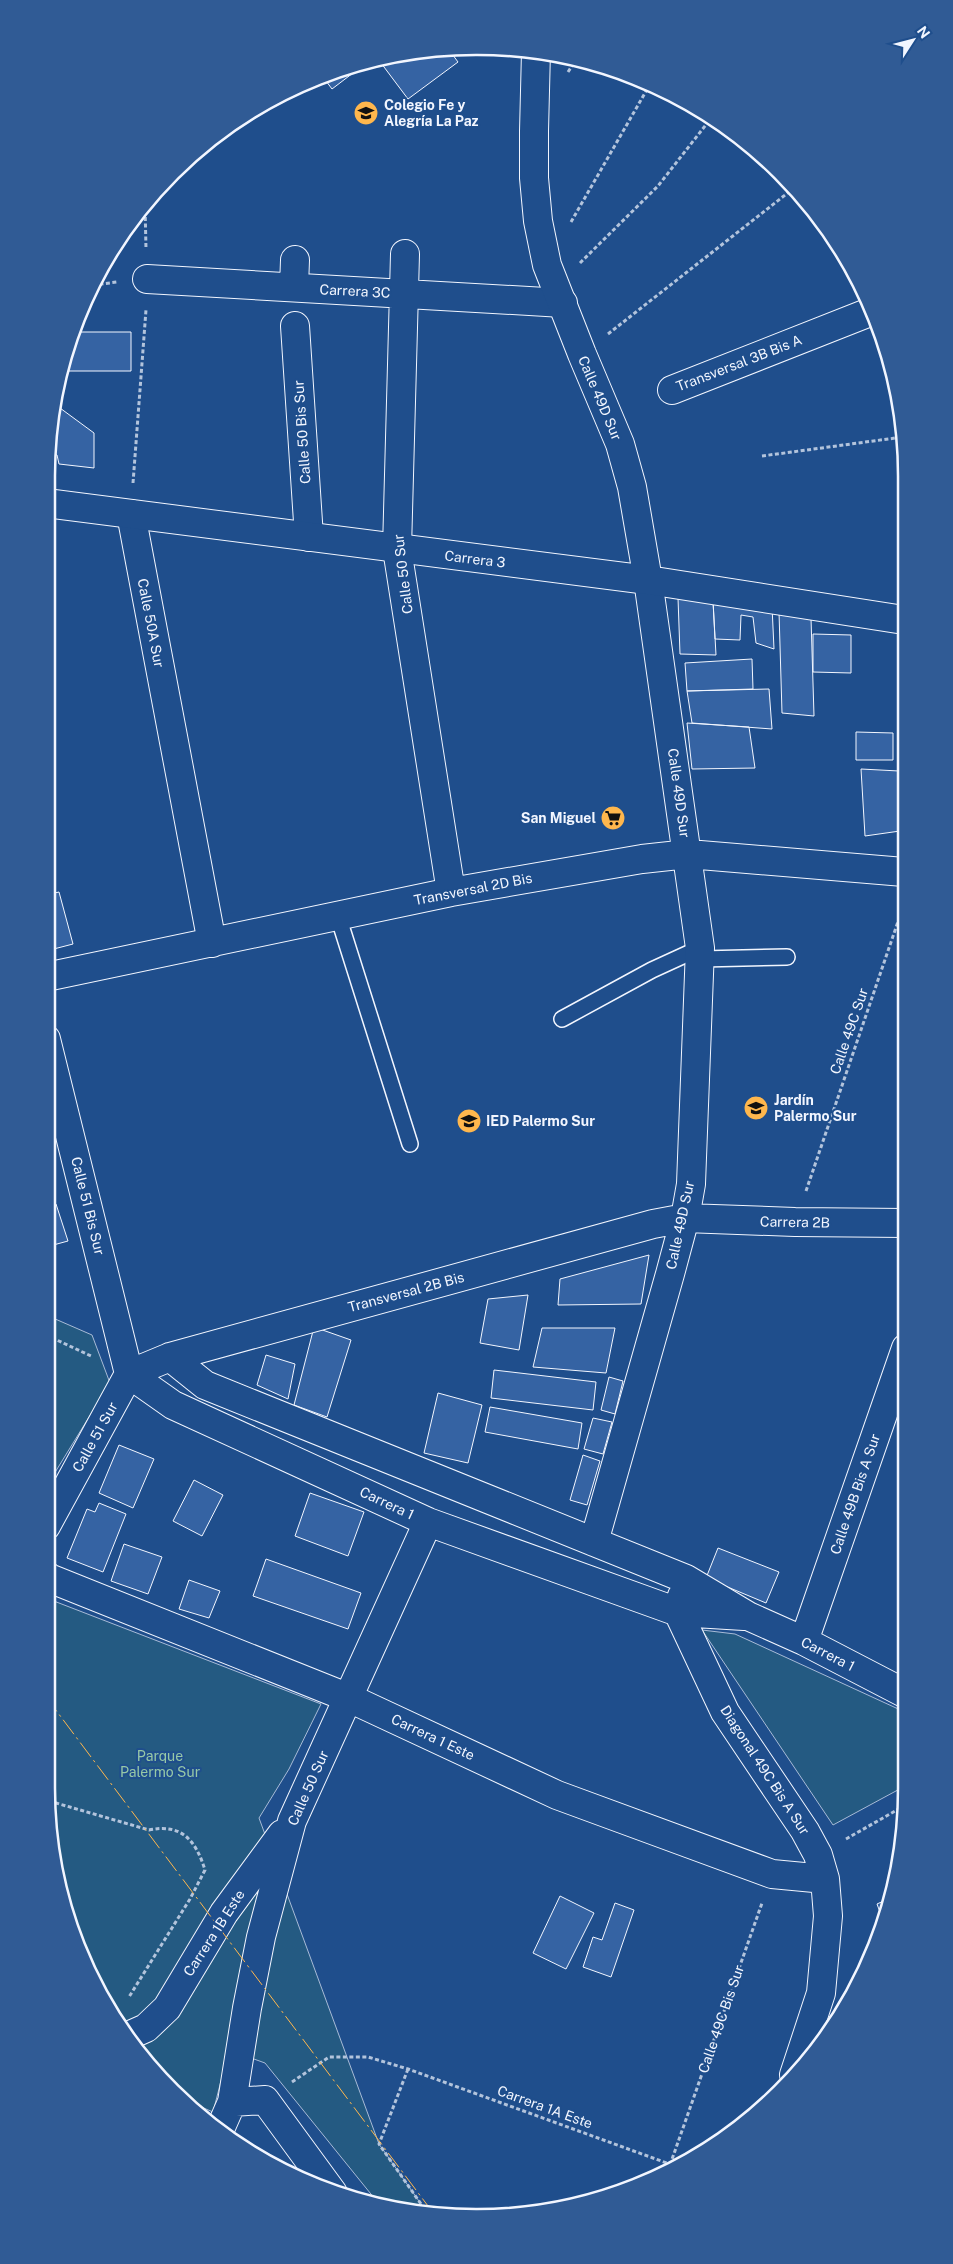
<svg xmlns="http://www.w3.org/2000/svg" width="953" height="2264" font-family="'Public Sans',sans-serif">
<rect width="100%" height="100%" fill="#1f4e8c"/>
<path fill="#245a82" stroke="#a8bbd7" d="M46,1315l46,20 18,48 -64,104z
M46,1598l275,106 -32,65 -30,49 120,326 49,70h-8l-41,-10 -114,-141 -36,-13 -16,62 -21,-9 -39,-32 -49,-69 -35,-76 -23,-139z
M702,1630l33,4 172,79v72l-74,40z"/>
<path fill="#3563a3" stroke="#f2f6ff" d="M447,47l11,15 -50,37 -30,-40z
M370,60l-38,29 -9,-12 42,-16z
M72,332h59v39h-67z
M60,408l34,25v35l-35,-4 -2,-9 -7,-2 7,-42z
M678,598l35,3 3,54 -36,-1z
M713,601l59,5 2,43 -18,-6 -3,-26 -12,-2 -1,25 -25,-1z
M779,612l32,6 3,98 -32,-3z
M902,631h2v21l-5,-1z
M813,634l38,1v38l-38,-1z
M752,659l1,30 -66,2 -2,-28z
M769,689l3,40 -80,-6 -5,-32z
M687,723l62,4 6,41 -63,1z
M856,732l37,1v27h-37z
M861,769l38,2 1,60 -35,5z
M59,892l14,52 -27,7v-56z
M56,1204l12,37 -22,6v-40z
M649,1255l-8,49 -83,1 2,-26z
M528,1295l-9,55 -39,-7 8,-44z
M314,1327l37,13 -24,77 -33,-12z
M542,1328h73l-9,45 -73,-6z
M266,1355l29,9 -7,35 -31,-14z
M494,1370l102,12 -3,28 -102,-12z
M609,1377l14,4 -8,33 -14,-4z
M438,1393l44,12 -14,58 -44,-10z
M490,1407l92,16 -4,26 -93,-17z
M593,1418l19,4 -9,32 -19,-5z
M119,1445l35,14 -21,49 -34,-15z
M583,1455l17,6 -13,44 -17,-5z
M194,1480l29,15 -21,41 -29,-15z
M310,1493l54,19 -16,44 -53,-20z
M99,1503l27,11 -23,58 -36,-14 20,-49 8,3z
M124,1544l38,13 -14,37 -37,-13z
M718,1548l61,24 -13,31 -60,-25z
M266,1559l95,34 -13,36 -95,-33z
M189,1580l31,11 -11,27 -30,-9z
M560,1896l34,17 -28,56 -33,-16z
M888,1899l-4,24 -7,-19z
M615,1903l19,7 -23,67 -28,-10 10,-30 9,3z"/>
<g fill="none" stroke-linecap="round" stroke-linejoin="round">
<defs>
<path id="lane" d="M338,916l72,228
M701,959l86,-2
M562,1019l90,-49 48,-22"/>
<path id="street" d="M405,254l-8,295 54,343
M147,279l416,24
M294,287l1,-27
M295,326l14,211
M672,390l198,-78
M131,514l81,429
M46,977l405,-85 191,-33 46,-5 216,18
M46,1039l83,335
M170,1357l35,28 481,194 62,37 56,25 102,53
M129,1374l41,-17 483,-133 32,-6 110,4 110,1
M129,1374l44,31 255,117 250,90 66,4
M46,1526l83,-152
M594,1542l76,-268 15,-56 6,-34 9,-236 -52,-368
M46,1575l3,3 300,120 208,97 215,79 53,5
M682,1596l-4,16 47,100 80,119 13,24 7,24 3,37 -7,77 -27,82
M804,1641l102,-293
M128,2036l18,-8 21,-20 57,-95 58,-79
M232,2102l33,-2 68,93
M221,2127l11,-25 15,-94 14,-71 31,-116 136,-299"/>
<path id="secondary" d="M536,51l-2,80v47l4,43 9,44 35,89 38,90 12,43 16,93
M46,503l602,77 256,40"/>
</defs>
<use href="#lane" stroke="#f2f6ff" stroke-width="18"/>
<use href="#street" stroke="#f2f6ff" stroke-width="30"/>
<use href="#secondary" stroke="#f2f6ff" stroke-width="30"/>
<path stroke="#b3c4dc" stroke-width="3" stroke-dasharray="4 2.5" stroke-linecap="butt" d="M568,72l8,-12
M145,204l1,45
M571,222l78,-136
M580,263l78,-77 54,-69
M93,285l24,-3
M608,334l186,-146
M762,456l141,-19
M133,483l13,-173
M806,1191l98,-287
M46,1335l45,21
M49,1801l100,29c33,-7 47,11 56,40l-15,29 -61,98
M846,1839l58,-33
M408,2069l-29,75 49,70
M292,2082l37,-25h39l40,12 267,97
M670,2165l92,-262"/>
<use href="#lane" stroke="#1f4e8c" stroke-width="15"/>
<use href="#street" stroke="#1f4e8c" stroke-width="28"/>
<use href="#secondary" stroke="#1f4e8c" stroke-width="28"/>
<path stroke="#ffb74d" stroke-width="1" stroke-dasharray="18 4 2.5 4" stroke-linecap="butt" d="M46,1697l388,517"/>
</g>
<defs>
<symbol id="school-disc" viewBox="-11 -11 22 22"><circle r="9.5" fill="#ffb74d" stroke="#1f4e8c"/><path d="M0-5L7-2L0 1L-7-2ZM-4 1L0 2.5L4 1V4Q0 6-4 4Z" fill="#111"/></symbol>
<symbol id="supermarket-disc" viewBox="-11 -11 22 22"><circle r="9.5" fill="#ffb74d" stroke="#1f4e8c"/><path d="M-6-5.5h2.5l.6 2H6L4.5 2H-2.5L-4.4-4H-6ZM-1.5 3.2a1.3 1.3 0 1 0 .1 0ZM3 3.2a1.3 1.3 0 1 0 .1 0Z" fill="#111"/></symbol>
</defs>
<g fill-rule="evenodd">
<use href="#school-disc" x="352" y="99" width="28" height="28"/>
<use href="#supermarket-disc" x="599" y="804" width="28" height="28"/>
<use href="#school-disc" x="742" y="1094" width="28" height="28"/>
<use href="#school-disc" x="455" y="1107" width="28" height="28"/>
</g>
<g text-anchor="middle" stroke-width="4" stroke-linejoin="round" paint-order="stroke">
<g font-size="14" font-weight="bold" fill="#f2f6ff" stroke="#1f4e8c" text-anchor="start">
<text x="384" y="110">Colegio Fe y<tspan x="384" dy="16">Alegría La Paz</tspan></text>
<text x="596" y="823" text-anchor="end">San Miguel</text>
<text x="774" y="1105">Jardín<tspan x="774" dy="16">Palermo Sur</tspan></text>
<text x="486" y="1126">IED Palermo Sur</text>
</g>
<g font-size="14" fill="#f2f6ff" stroke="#1f4e8c">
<text transform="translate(355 291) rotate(3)" y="5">Carrera 3C</text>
<text transform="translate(739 363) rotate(-21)" y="5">Transversal 3B Bis A</text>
<text transform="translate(600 398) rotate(67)" y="5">Calle 49D Sur</text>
<text transform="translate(302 432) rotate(-94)" y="5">Calle 50 Bis Sur</text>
<text transform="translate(475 559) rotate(7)" y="5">Carrera 3</text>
<text transform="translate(403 574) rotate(-97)" y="5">Calle 50 Sur</text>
<text transform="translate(151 623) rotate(79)" y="5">Calle 50A Sur</text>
<text transform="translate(679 793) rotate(82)" y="5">Calle 49D Sur</text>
<text transform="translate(473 889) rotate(-11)" y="5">Transversal 2D Bis</text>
<text transform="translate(849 1031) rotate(-71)" y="5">Calle 49C Sur</text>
<text transform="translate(88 1206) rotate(76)" y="5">Calle 51 Bis Sur</text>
<text transform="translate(795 1222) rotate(1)" y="5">Carrera 2B</text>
<text transform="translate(680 1225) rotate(-78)" y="5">Calle 49D Sur</text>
<text transform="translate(406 1292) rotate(-15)" y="5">Transversal 2B Bis</text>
<text transform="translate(95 1437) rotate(-61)" y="5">Calle 51 Sur</text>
<text transform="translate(855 1494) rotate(-71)" y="5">Calle 49B Bis A Sur</text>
<text transform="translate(387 1503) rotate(25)" y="5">Carrera 1</text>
<text transform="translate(828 1654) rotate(27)" y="5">Carrera 1</text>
<text transform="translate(433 1737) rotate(25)" y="5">Carrera 1 Este</text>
<text transform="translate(765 1770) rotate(57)" y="5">Diagonal 49C Bis A Sur</text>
<text transform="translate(308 1788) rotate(-66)" y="5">Calle 50 Sur</text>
<text transform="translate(214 1933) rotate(-57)" y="5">Carrera 1B Este</text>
<text transform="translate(721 2019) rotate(-71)" y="5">Calle 49C Bis Sur</text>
<text transform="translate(545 2107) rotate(20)" y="5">Carrera 1A Este</text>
</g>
<g font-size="14" fill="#97c8a6" stroke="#1f4e8c">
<text x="160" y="1761">Parque<tspan x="160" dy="16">Palermo Sur</tspan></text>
</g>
</g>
<path d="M0 0H953V2264H0ZM476 55H477A421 421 0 0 1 898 476V1788A421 421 0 0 1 477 2209H476A421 421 0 0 1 55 1788V476A421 421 0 0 1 476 55Z" fill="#305b95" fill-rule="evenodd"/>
<path fill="none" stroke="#f2f6ff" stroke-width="2.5" d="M476 55H477A421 421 0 0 1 898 476V1788A421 421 0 0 1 477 2209H476A421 421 0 0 1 55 1788V476A421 421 0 0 1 476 55Z"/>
<g transform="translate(913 40) rotate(54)" stroke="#1f4e8c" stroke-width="4" paint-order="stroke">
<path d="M0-4L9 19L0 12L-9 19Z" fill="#f2f6ff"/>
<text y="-8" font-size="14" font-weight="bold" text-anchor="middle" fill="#f2f6ff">N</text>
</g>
</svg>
